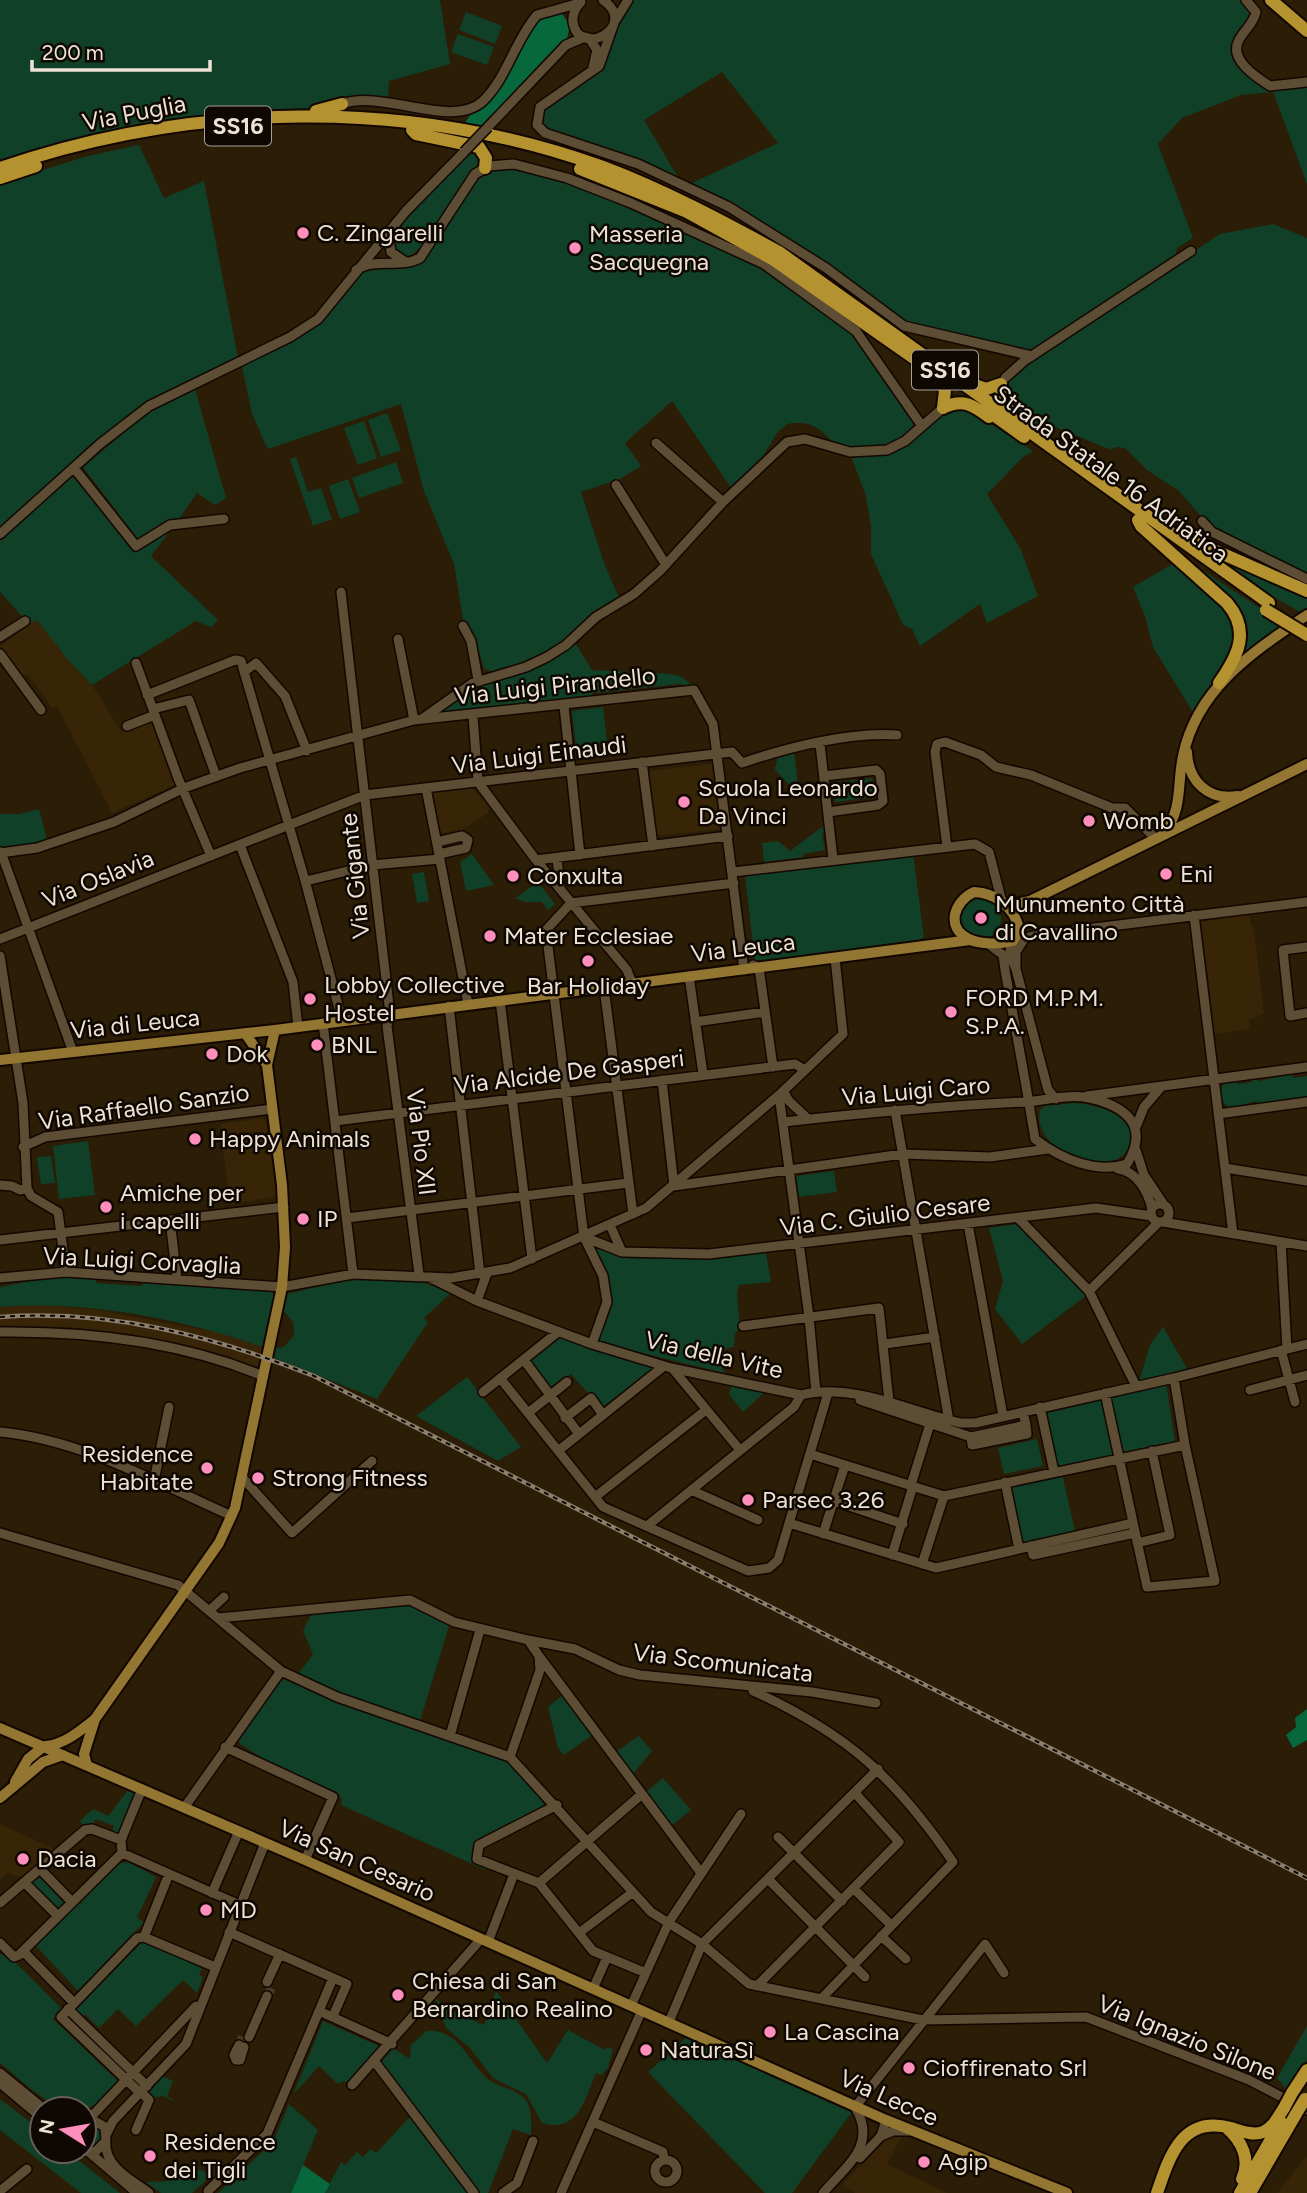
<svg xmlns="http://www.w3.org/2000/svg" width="1307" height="2193" font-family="Figtree,sans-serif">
<rect width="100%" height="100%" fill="#2b1d06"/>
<path fill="#382507" d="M37,619l30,40 25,26 29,46 30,-11 24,65 -63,28 -55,-107 -5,2 -23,-32 -7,-1 -22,-29z
M712,764l8,65 -64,7 -8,-65z
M471,787l18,19 -1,7 -24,16 -26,5 -7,-41z
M1248,914l6,17 10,83 -15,6 1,9 -35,5 -14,-112z
M263,1118l3,2 11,76 -47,9 -10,-81z
M41,1305l56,5 124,23 42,14 -3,21 -45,-16 -76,-16 -69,-9 -70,-2v-18z
M0,1824l56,26 -33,28 -15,-5 -8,7z
M889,2135h14l-16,29 60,29h-92l-13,-8z
M1307,2156v37h-30z"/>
<path fill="#114028" d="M0,0h440l10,64 -61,17 -1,16 -46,1 -20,10 -44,1 -146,17 -80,20 -52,17z
M632,0h609l10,13 -1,7 -18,24 3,18c31,26 30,31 72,23v99l-34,-92 -32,3 -59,23 -24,26 35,94 -16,10 -2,10 -144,94 -129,-31 -108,-79 -102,-59 86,-40 -56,-71 -78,48 35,59 -42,-18 -90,-29 -8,-12 5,-15 60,-42 21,-52z
M466,12l36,14 -7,18 -36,-14z
M458,34l36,13 -7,18 -36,-13z
M139,145l25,53 40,-17 34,176 -100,51 -138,120v-345l88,-27z
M472,149l8,3v16c-25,19 -51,82 -73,89l-11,-4 -5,-9 4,-15z
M507,167c37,4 72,20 107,34 79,31 175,70 237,130 25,25 42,59 62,88 2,28 -47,35 -68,29 -21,-6 -21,-30 -58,-24l-10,9 -14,23 -31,33 -60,-88 -47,42 16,23 -21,13 -39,13 23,71 16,37c-21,16 -112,89 -136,68l-11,-36 -9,-7 -10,-61 -30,-73 -23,-87 -133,45 -16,-35 -10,-47 70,-38 52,-59c20,-7 40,1 59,-10 21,-33 41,-86 84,-93z
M1273,224l34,14v337l-95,-46 -33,-38 -32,-21 -22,-22 -9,-1 -5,3 -58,-24 -6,8 -38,-28 -5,-8 2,-17 19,-18 195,-129z
M195,389l31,109 -11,7 -18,-12 -18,26 -12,1 -29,19 -55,-72 68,-57z
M954,406l15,4 64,41 -10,6 -36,37 33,54 18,48 -51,27 -7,-19 -60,42 -8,-17 -9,-4 -32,-71v-27l-5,-31 -14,-37 10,-4 28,-3z
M387,413l14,37 -20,7 -13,-37z
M364,421l13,37 -19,7 -14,-37z
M296,457l12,35 13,-4 11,31 -19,7 -23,-67z
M396,462l7,21 -44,15 -7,-20z
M72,475l62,78 36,-22 -19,25 67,64 -7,7 -15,-6 -104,64 -25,-26 -30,-39 -8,4 -29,-32v-51z
M348,479l12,33 -20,7 -11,-33z
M1201,549l106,44v16l-5,4 -50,-28z
M1184,558l100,66 -44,35 3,-34z
M1176,562l49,41 12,33 -14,34 -29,44 -41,-67 -8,-31 -12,-29z
M574,641l18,29 79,4 11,3 12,10 -15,-3 -86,9 -5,5 -148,16 -2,-4c36,-33 92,-49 136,-69z
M603,707l4,35 -31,4 -4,-35z
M794,750l5,45 -24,-25 3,-16z
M872,778l2,19 -39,5 -2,-19z
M39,809l8,31 -20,7 -27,1v-34h19z
M826,824l1,8 -5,1 3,17 -22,4v3l-39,5 -2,-19 16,-2 12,10z
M472,854l22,31 -28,6 -6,-29z
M913,854l11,83 -10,5 -159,20 -10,-86z
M424,872l5,29 -12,2 -5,-29z
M538,882l17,22 -7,6 -6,-8h-17l-10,-4z
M959 918a21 21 0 1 1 42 0a21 21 0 1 1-42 0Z
M1292,1074l1,4 14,-2v23l-49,6 -2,-4 -26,7c-11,-6 -14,-17 -4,-26l9,-2 3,4 14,-2 1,-4 6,3z
M1073,1103c21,1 56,9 59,35 -8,50 -103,16 -92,-28l5,-4z
M88,1141l7,54 -36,4 -6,-53z
M51,1156l4,27 -14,1 -4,-27z
M834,1171l3,21 -38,5 -3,-21z
M1018,1224l63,61 6,10 -65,49 -27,-35 8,-28 -14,-53z
M593,1245l29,13 78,1 66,-6 5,29 -32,3 -2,8 3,33 -5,8 -1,13 -21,4 12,22 -128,-31c17,-48 15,-51 -4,-97z
M58,1276l38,2v5l46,3 1,-4 129,9 2,3 -11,53c-82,-28 -176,-47 -263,-40v-20z
M359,1277l60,4 32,12 -27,25 4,4 -51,77 -105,-42 2,-8 11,-3 9,-11 -1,-13 -10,-12 4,-16z
M1163,1327l26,45 -50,9 11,-36z
M559,1336l91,29 4,4 -53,39 -30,-34 -20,16 -22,-27z
M467,1377l54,70 -23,14 -82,-45z
M1166,1383l9,58 -53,11 -13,-57z
M732,1384l34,7 -23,21 -14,-18z
M1101,1396l13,59 -56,11 -13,-57z
M1037,1439l6,27 -39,8 -6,-26z
M1062,1474l13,57 -53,11 -12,-56z
M412,1604l33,16 4,6 -29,95 -82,-29 -39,-19 14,-19 -10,-23 10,-21z
M284,1679l71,30 152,52 30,31 7,13 -70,44 12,21 -145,-65 1,-5 -3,-5 -59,-26 -40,-25 -2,-5 40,-57z
M564,1694l30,40 -30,21 -6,-7 -10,-41z
M639,1736l13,15 -19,23 -16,-23z
M663,1778l28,32 -20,16 -25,-34z
M128,1790l7,3 -17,40 -6,-1 2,-6 -18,-7 -2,4 -11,2 -3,-4 13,-12 15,7z
M128,1862l28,15 -19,41 7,4 -65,70 -43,-46 43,-43 2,2 2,-7 34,-34z
M40,1877l24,26 -6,6 -26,-26z
M142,1942l60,26 -3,7 4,2 -6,16 -14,-13 -47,46 -18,-17 -19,19 -14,-14 -3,3 -7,-7z
M0,1954l9,2 53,53 -9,10 67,64 -20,22 -2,-3c-32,27 -73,-20 -98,-39z
M496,1991l51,72 21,-33 37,20 2,-3 6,2 -5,19 -7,7 -5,-2c-11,26 -18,61 -54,50l-16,-29 -33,-16 -24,-31 -23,-19 -11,-30 15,12 34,15z
M323,2021l58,26 -31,36 -7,-2 -5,3 -19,-18 -26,29z
M1307,2026v34l-20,30 -10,-12z
M426,2031c34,-3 43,33 63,49 10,7 26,9 35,18 9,9 7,26 7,37l-18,-6 -25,64h-11l-97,-129 13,-16 17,11 1,-14z
M686,2038l166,74 -60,81h-27l-117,-121z
M162,2076l11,5 -6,15 11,7 -15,-7 -11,2 -4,-5z
M0,2099l42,32v20h25l53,42h-39l-81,-63z
M289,2104l29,26 -27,63h-73l55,-51z
M410,2117l58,76h-143l16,-31 4,3 12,-13 6,5 8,-8 5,4z
M91,2122l8,4 3,13 -9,9 -9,-1v-24z
M193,2167l19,8 -20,18h-31l-15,-11 23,-1 7,-13 11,5z"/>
<path fill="#07683e" d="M557,12l6,3 7,11 -3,12 -86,88 -17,-2 77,-110z
M1307,1709v31l-14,8 -7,-13 10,-8 -1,-9z
M303,2165l27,19 -5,9h-34z"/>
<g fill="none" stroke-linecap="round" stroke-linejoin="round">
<path stroke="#483b25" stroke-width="9" stroke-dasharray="9 4.5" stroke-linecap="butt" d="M267,1996l6,-11
M239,2045l5,-11"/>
<defs>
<path id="minor" d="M1246,0l10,12c-3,13 -12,18 -17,28 -11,19 17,37 31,46l37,-4
M581,2c-5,5 -9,11 -8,20 6,38 67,4 30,-22
M615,21l13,-21
M613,26l-14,40 -59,41 -3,18 8,8 93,31 91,43 97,61 78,58 128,30
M589,38l8,12 -4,17
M342,104c42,-15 110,26 141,-3 24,-23 32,-61 54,-86l43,-12
M488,127l78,-82 19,-8
M391,231l-2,9 2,12 13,9
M356,270c20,-13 44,-1 64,-12l55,-84 14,-8 25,-2 53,14 64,25 133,61 92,67 66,95
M1005,378l19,-17 167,-110
M656,443l67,59
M74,468l62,78 34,-21 54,-6
M616,485l50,80
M1202,521l10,11 95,47
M0,534l100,-90 49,-38 141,-69 28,-18 88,-108 58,-59
M341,592l49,422 -3,12 32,248
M463,626l8,15 7,39
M0,637l25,-16
M398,639l16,81
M0,654l41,56
M136,663l42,115 33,78
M244,672l12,-9 29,33 22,55
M147,695l88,-35 6,1 65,223 36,136
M564,706l16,149
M153,709l36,-9 27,76
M473,716l5,66 58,78 91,110 5,13
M422,719l51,-36 53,-16 21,-10 19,-12 30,-28 38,-23 26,-23 63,-69 64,-60 18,-3 45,13 37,-2 18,-9 38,-33
M127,726l28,-11
M820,744l13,115
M642,762l11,84
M824,776l52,-6 4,4 3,27 -5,4 -50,7
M426,788l42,216
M437,842l25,-6 6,4 -2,8 -27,6
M240,845l53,137 5,45
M947,847l-12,-95 2,-8 8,-2 36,13 15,12 35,8 81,33h13l31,31
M1,852l72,200
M0,853l37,-5 77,-26 70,-34 56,-20 174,-48 280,-30 19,34 31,246
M557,858l3,29
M536,860l192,-24
M733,872l242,-28 14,8 13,50
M306,881l66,-16 68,-6
M1194,915l39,319
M0,939l365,-144 367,-43 10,11c44,-15 109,-32 155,-28
M1024,939l-8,13v17l32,121 8,9
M1307,947l-24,3 7,66 17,-3
M0,956l23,147 4,85 4,8 27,16 8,60
M753,965l6,3 14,99
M1016,969c-4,-9 -9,-18 -3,-28l24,-6 270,-33
M689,976l14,98
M604,987l29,227
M500,1000l32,259
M449,1006l31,268
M695,1022l70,-10
M323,1023l30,251
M662,1080l12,106 229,-32 87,3 58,-8
M783,1091l6,10 19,18
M779,1095l30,222 7,75
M1087,1096l220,-29
M895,1110l54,311
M1218,1114l89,-12
M335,1121l460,-57 10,6
M784,1122c80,-9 160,-16 241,-20 19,-1 40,-8 59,-5 38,7 68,26 43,67 -31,10 -66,-5 -92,-25 -3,-17 -6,-35 -9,-53l-21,-116 -2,-15 -16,-12
M1136,1127l8,-20 17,-20
M23,1147l22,-10 227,-28
M1136,1150l8,25 20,30
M1225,1168l82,13
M1118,1169c19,2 30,23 34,40
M0,1185l12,1 8,4 7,-2
M1151 1213a9 9 0 1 1 18 0a9 9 0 1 1-18 0Z
M347,1218l281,-35
M1019,1219l70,72 47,95
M170,1220l7,59
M1163,1222l144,24
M968,1224l35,192
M610,1225l12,27
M584,1237l38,15 87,2 387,-46 56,8
M0,1240l284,-33
M1281,1242l6,107
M429,1277l48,24 115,43 79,24 130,27c54,-13 109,17 160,28h14l199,-45 133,-34
M0,1278l66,-6 216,15 71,-13 98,4 59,-10 136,-60 133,-113 64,-61 -8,-76
M1089,1291l70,-69
M477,1301l10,-28
M743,1326l136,-18 10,93
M0,1332c89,-1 180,9 263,44
M592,1344l15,-42 -4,-26 -19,-39 -38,-307 25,-27 163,-20
M885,1344l50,-7
M1281,1350l14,52
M524,1360l55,74
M672,1368l68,82
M500,1378l103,129 145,64 21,-3 9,-8 50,-167
M1250,1390l57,-15
M483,1392l75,-60
M1105,1393l42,194 68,-6 -30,-136 -11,-67
M860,1400l111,37 55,-12 -3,-13
M1040,1407l14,65
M528,1413l39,-31
M565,1418l26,-20 12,17
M0,1432c83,8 157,51 232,84
M971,1437l1,8 55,-11 -1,-9
M558,1451l106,-85
M810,1454l134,42 241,-51
M242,1477l50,56 80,-72
M154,1481l15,-74
M1005,1482l14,67
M911,1485l19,-61
M691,1490l67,30
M595,1497l111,-87
M834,1501l69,23
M789,1523l147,45 197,-45
M647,1526l147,-119 7,-12
M0,1533l178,52 103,86 56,26 173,60 141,155 51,32 47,40 174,36 163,-3 163,63 58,30
M823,1534l22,-69
M1137,1543l33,-8 -18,-84
M1031,1546l2,9 102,-22
M892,1555l21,-69
M922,1564l22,-68
M210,1610l14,-13
M218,1618l192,-18 44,22 74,18
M539,1656l162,217
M753,1691c93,42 142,86 200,171l-131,136
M450,1736l30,-106
M225,1747l108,50 -28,63
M510,1757l30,-87 -1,-14 -11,-16 47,9 44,21 21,5 172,17 64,11
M557,1805l-78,40 -2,14 62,24 54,68 53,22
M184,1808l97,-137
M778,1837l64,64
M122,1853l118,52
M41,1870l31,32
M768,1879l97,98
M25,1883l33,33
M539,1883l103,-89
M854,1889l37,36
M212,1893l27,-62
M0,1903l85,-73 7,-1 29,11
M229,1932l118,52 -14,32
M579,1933l54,-41
M881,1936l25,23
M144,1937l71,30
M488,1942l26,-68
M0,1943l14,14 5,-2 103,-102 -1,-13 21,-51
M23,1951l51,52
M267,1982l13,-28
M757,1986l142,-144 -44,-49
M593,1989l14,-32
M631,2006l38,-84 72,-108
M68,2009l79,77
M319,2011l73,33
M669,2022l33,-78 176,-175
M249,2037l18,-41
M239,2045l-5,10 2,5h4l4,-13
M375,2062l99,131
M0,2073l44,36
M0,2083l42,35
M352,2085l129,-146
M140,2093l-79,-76 76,-79 7,-1 25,-63
M90,2118l106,-112
M593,2122l70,30 1,8
M136,2130l13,-30 -8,-8
M107,2133l6,-12 73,-77 79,-201
M881,2136l12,-5h16
M106,2141c-3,25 26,39 43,52
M82,2151l13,1 11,-11 -1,-14 -16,-9
M90,2153l47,40
M860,2158l21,-22 5,-16
M655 2171a11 11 0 1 1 22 0a11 11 0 1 1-22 0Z
M0,2191l27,-22
M208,2191l59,-57 66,-156
M503,2193l14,-10 16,-42
M561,2193l81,-183
M823,2193c24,-28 55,-48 32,-86l130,-163 19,29"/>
<path id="major" d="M1187,752c1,29 21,49 51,44
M1164,833c19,-23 13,-50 19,-77 14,-68 70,-104 124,-141
M974,892c21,1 40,14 45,37l-6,12c-12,3 -33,4 -44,-2 -24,-11 -15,-38 5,-47z
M1006,906l24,-5 277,-137
M245,1033l22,32
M0,1060l275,-30 695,-90
M0,1728l305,132 581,260 181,73
M46,1746c19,-2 34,-15 49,-27
M87,1765l-3,-11 11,-35 124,-176 16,-35 47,-221 3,-40 -3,-62 -15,-120 8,-35
M15,1782l13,-23 15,-12
M0,1798l43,-36 20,-7"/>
<path id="highway" d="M1271,0l36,31
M316,111l26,-7
M412,130l4,4 63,13 7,11 -1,10
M0,168c193,-66 409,-71 603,-1 61,23 119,54 176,85l490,351
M580,169l107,43 87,48 174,122
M0,178l36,-12
M936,377l9,13 -2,18
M972,384l14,5 15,-5 1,19 9,9
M943,408c20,-10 30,-3 46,9
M985,409l39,28
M1138,520l3,6 86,77c24,28 11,53 -8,80
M1189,539l118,52
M1292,2093l15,-23
M1227,2128c15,13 24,32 15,51
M1157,2193c13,-39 26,-78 74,-65 10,3 22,8 32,4 10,-4 15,-15 21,-24
M1240,2193l41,-71
M1250,2193l46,-79"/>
</defs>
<use href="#minor" stroke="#130700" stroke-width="12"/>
<use href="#major" stroke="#130700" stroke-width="14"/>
<use href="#highway" stroke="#130700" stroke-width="16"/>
<use href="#minor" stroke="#5d4d35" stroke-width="9"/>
<use href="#major" stroke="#927632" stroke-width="10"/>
<use href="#highway" stroke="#b59230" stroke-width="12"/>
<defs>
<path id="rail" d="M0,1317c110,-8 213,19 314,59l993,502"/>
</defs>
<use href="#rail" stroke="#8b7f6d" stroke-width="4.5"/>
<use href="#rail" stroke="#0f0802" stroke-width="2" stroke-dasharray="5" stroke-linecap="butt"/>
<defs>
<path id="minor-bridge" d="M464,152l24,-25"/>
<path id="highway-bridge" d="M1266,610l41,25
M1284,2108l8,-15
M1296,2114l9,-15"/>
</defs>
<use href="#minor-bridge" stroke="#130700" stroke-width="12" stroke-linecap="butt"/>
<use href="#highway-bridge" stroke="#130700" stroke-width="16" stroke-linecap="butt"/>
<use href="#minor-bridge" stroke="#5d4d35" stroke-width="9"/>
<use href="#highway-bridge" stroke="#b59230" stroke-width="12"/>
</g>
<g fill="#fe8ebb" stroke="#0f0802" stroke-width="2.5">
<circle cx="303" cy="233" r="7"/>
<circle cx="575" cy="248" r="7"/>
<circle cx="684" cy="802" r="7"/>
<circle cx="1089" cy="821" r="7"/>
<circle cx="1166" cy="874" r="7"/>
<circle cx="513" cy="876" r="7"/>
<circle cx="981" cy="918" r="7"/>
<circle cx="490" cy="936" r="7"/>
<circle cx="588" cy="961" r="7"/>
<circle cx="310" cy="999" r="7"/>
<circle cx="951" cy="1012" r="7"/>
<circle cx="317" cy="1045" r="7"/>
<circle cx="212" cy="1054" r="7"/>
<circle cx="195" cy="1139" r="7"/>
<circle cx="106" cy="1207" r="7"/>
<circle cx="303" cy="1219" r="7"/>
<circle cx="207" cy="1468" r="7"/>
<circle cx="258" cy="1478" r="7"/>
<circle cx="748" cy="1500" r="7"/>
<circle cx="23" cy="1859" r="7"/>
<circle cx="206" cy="1910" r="7"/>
<circle cx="398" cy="1995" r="7"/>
<circle cx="770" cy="2032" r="7"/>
<circle cx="646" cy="2050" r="7"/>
<circle cx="909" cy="2068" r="7"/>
<circle cx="150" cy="2156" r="7"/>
<circle cx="924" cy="2162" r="7"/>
</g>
<g text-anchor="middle" stroke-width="5" stroke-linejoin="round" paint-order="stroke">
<g fill="#0f0802" stroke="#aaa196" stroke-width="2">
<rect x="205" y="106.5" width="66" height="39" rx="5"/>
<rect x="912" y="350.5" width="66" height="39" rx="5"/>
</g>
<g font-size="23" font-weight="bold" fill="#ece2d5">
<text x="238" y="134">SS16</text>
<text x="945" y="378">SS16</text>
</g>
<g font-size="24" fill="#ece2d5" stroke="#0f0802">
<text transform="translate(134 113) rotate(-11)" y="8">Via Puglia</text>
<text transform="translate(1111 474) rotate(36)" y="8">Strada Statale 16 Adriatica</text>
<text transform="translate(555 686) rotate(-6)" y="8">Via Luigi Pirandello</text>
<text transform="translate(539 755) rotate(-7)" y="8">Via Luigi Einaudi</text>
<text transform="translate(355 876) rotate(-96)" y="8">Via Gigante</text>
<text transform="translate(98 879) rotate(-22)" y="8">Via Oslavia</text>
<text transform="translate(743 948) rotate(-7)" y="8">Via Leuca</text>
<text transform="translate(135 1024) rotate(-6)" y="8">Via di Leuca</text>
<text transform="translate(569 1072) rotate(-7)" y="8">Via Alcide De Gasperi</text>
<text transform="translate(916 1091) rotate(-5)" y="8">Via Luigi Caro</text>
<text transform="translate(144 1107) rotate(-8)" y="8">Via Raffaello Sanzio</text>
<text transform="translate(421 1142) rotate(83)" y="8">Via Pio XII</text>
<text transform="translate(885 1215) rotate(-7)" y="8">Via C. Giulio Cesare</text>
<text transform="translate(142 1261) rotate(3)" y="8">Via Luigi Corvaglia</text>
<text transform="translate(714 1355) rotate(13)" y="8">Via della Vite</text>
<text transform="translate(723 1663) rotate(7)" y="8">Via Scomunicata</text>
<text transform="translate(357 1861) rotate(24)" y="8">Via San Cesario</text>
<text transform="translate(1187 2038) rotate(22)" y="8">Via Ignazio Silone</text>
<text transform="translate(889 2098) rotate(24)" y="8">Via Lecce</text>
</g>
<g font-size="24" fill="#ece2d5" stroke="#0f0802" text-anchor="start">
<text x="317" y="241">C. Zingarelli</text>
<text x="589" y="242">Masseria<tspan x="589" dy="28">Sacquegna</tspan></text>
<text x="698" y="796">Scuola Leonardo<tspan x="698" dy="28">Da Vinci</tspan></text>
<text x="1103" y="829">Womb</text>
<text x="1180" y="882">Eni</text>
<text x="527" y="884">Conxulta</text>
<text x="995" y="912">Munumento Città<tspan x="995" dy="28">di Cavallino</tspan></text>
<text x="504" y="944">Mater Ecclesiae</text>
<text x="324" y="993">Lobby Collective<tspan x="324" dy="28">Hostel</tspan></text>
<text x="588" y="994" text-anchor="middle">Bar Holiday</text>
<text x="965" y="1006">FORD M.P.M.<tspan x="965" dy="28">S.P.A.</tspan></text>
<text x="331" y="1053">BNL</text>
<text x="226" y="1062">Dok</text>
<text x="209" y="1147">Happy Animals</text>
<text x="120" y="1201">Amiche per<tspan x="120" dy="28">i capelli</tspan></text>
<text x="317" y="1227">IP</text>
<text x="193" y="1462" text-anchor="end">Residence<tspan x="193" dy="28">Habitate</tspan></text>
<text x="272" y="1486">Strong Fitness</text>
<text x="762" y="1508">Parsec 3.26</text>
<text x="37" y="1867">Dacia</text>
<text x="220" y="1918">MD</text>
<text x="412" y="1989">Chiesa di San<tspan x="412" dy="28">Bernardino Realino</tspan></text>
<text x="784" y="2040">La Cascina</text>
<text x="660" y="2058">NaturaSì</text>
<text x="923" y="2076">Cioffirenato Srl</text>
<text x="164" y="2150">Residence<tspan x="164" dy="28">dei Tigli</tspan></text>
<text x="938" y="2170">Agip</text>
</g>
</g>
<g transform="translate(63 2130) rotate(281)"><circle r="33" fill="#0f0802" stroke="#675f56" stroke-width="2"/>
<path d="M0-5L12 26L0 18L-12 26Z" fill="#fe8ebb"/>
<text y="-10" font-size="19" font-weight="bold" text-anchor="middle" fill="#ece2d5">N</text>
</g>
<path d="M32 60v10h178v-10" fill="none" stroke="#ece2d5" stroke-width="3.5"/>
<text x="42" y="60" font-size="21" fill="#ece2d5" stroke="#0f0802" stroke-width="5" paint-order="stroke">200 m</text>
</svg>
